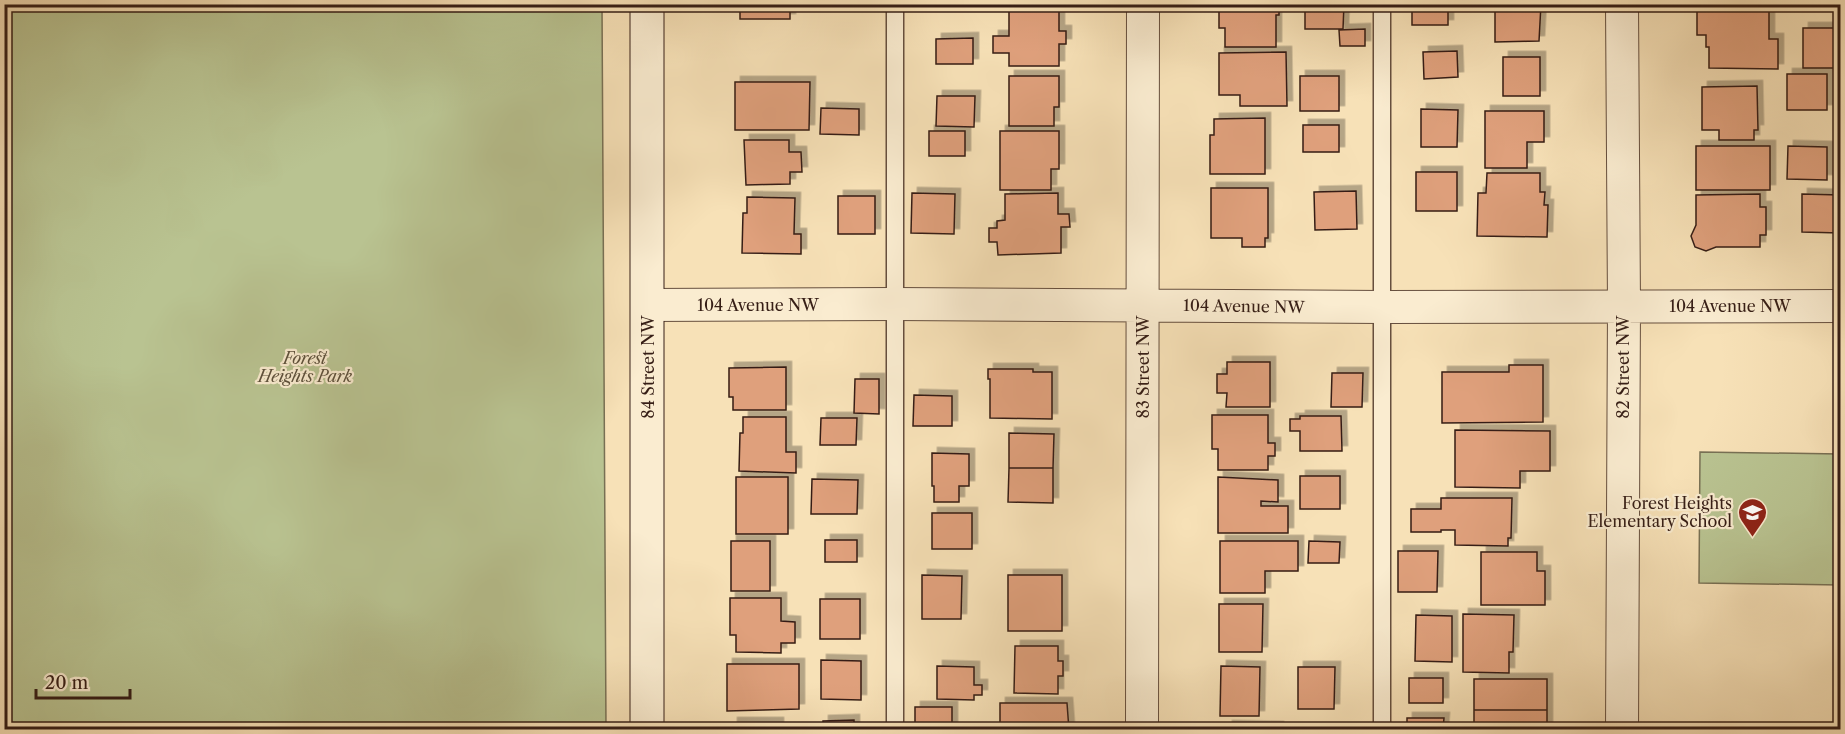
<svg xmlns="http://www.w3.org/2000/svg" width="1845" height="734" font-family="'Libre Caslon Text',serif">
<defs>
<filter id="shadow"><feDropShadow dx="5.5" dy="-5.5" stdDeviation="0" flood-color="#0004"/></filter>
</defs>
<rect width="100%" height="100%" fill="#f7e1b7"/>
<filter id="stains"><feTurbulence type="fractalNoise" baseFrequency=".00333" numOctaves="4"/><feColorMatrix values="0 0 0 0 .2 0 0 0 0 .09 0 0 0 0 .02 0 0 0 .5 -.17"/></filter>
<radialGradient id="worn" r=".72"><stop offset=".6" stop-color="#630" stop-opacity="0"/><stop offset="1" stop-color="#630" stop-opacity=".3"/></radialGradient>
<path fill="#b9c391" stroke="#787054" stroke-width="1.5" d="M5,4l597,1 4,724h-601z
M1700,452l140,2v131l-141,-2z"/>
<path fill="#dfa07b" stroke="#361e16" stroke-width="1.5" filter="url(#shadow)" d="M740,4h50v15h-50z
M1219,4h60v11h-3v32h-51v-19h-6z
M1305,4h39l-1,25h-38z
M1412,4h36v21h-36z
M1495,4h46l-2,37 -44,1z
M1697,7h72v32h9v30l-69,-1v-21h-3v-12h-9z
M1009,9h50v22h7v13h-7v22h-50v-13h-16v-17h16z
M1803,28h37v40h-37z
M1365,29v17h-25l-1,-16z
M973,38v26h-37v-25z
M1457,51l1,26 -34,2 -1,-27z
M1286,52l1,54h-47v-11h-21v-42z
M1503,57h37v39h-37z
M1787,74h40v36h-40z
M1009,76h50v31h-5v19h-45z
M1300,76h39v35h-39z
M735,82h75l-1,48h-74z
M1757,86l1,44h-4v10h-35v-10h-17v-43z
M937,96h38l-1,31 -38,-1z
M821,108l38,1v26l-39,-1z
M1421,109l37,1 -1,37h-36z
M1485,111h59v31h-17v26h-42z
M1265,118v56h-55v-39h4v-16z
M1303,125h36v27h-36z
M929,131h36v25h-36z
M1000,131h59v38h-8v21h-51z
M744,140h45v12h12l1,20h-12v12l-44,1z
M1696,146h74v44h-74z
M1788,146l39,1v33l-40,-1z
M1416,172h41v39h-41z
M1487,173h53v19h5l-1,13h4l-1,32 -70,-1 1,-43h8z
M1211,188h57v50h-3v9h-23v-9h-31z
M1356,191l1,38 -42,1 -1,-38z
M912,193l43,1 -1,40 -43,-1z
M1058,193v21h11l1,13h-9v26l-63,2 -1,-13h-8v-14h8v-7l8,-1v-26z
M1760,194v13h6v28h-6v12h-44l-10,4 -11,-4 -4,-11 5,-11v-30z
M1802,194l38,1v38l-38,-1z
M838,196h37v38h-37z
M747,197l48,1 -1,36h7v20l-59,-1 1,-40h4z
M1227,362h43v45h-44l1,-14h-10v-19h10z
M1509,365h34v57l-101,1v-51h67z
M786,367v43h-53v-13h-4v-29z
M988,369h45v3h19v47l-62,-1v-39h-2z
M1332,373h31l-1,34h-31z
M855,379h24v35l-25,-1z
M914,395l38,1v30h-39z
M1212,415h56v28h7v13h-7v14h-50v-21h-6z
M1300,416h41l1,35h-42v-20h-10v-12h10z
M743,417h43v35h10v21l-57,-2 1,-38h3z
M821,418h36l-1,27h-36z
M1455,430l95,1v40h-30v17l-65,-1z
M1009,433l45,1 -1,34h-44z
M932,453l37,1v32h-10v16h-25v-16h-2z
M1009,468h44v35l-45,-1z
M1300,476h40v33h-40z
M736,477h52v57h-52z
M1218,477l60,3v22l-17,-1v5h27v27h-70z
M812,479l46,1 -1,34h-46z
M1441,498h71l-1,40h-3v8l-53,-1v-15h-14v2h-30v-23h30z
M932,513h40v36h-40z
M825,540h32v22h-32z
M731,541h39v50h-39z
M1220,541h78v30h-33v22h-45z
M1309,541l31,1 -1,21h-31z
M1398,551h40l-1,41h-39z
M1481,552h56v19h8v34h-64z
M922,575l40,1 -1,43h-39z
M1008,575h54v56h-54z
M730,598h51v23l14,1v21h-14v10l-45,-1v-17h-6z
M820,599h40v40h-40z
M1219,604h44l-1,48h-43z
M1463,614l51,1 -1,37h-4v21l-46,-1z
M1416,615l36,1v46l-37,-1z
M1015,646h43v15h5v15h-5v18l-44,-1z
M821,660l40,1v39l-40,-1z
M727,664h72v45l-72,2z
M937,666l37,1v18h8v10h-8v5l-37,-1z
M1221,666l39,1 -1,49h-39z
M1298,667h37l-1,42h-36z
M1409,678h34v25h-34z
M1474,679h73v31h-73z
M1000,703h67l2,27 -69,-1z
M915,707h37v23h-37z
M1474,710h73v20h-73z
M1407,718h37l-1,12h-36z
M854,720v10h-31v-9z
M732,723h46v7h-46z
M1227,726l51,1v3h-51z"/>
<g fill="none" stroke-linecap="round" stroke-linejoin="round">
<defs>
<path id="lane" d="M1382,4v726
M895,730v-726"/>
<path id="street" d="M1622,4l2,302 -2,424
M648,305l247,-1 487,3 458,-1
M1142,730l1,-726"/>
<path id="secondary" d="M647,4v726"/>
</defs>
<use href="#lane" stroke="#664f3e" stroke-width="19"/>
<use href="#street" stroke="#664f3e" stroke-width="34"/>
<use href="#secondary" stroke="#361e16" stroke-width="35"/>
<use href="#lane" stroke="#faecd0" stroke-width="16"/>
<use href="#street" stroke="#faecd0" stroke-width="32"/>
<use href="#secondary" stroke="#faecd0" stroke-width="33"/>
</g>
<defs>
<symbol id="school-pin" viewBox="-11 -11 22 30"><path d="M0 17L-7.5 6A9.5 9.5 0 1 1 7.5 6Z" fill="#8f2418" stroke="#faecd0"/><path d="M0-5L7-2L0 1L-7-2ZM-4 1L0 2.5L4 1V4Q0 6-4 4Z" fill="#fff"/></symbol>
</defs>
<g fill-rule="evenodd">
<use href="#school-pin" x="1736" y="496" width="33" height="45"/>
</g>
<g text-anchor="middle" stroke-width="4.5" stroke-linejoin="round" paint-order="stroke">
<g font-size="16" fill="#361e16" stroke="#faecd0">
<text x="758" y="311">104 Avenue NW</text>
<text transform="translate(1244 306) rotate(1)" y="6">104 Avenue NW</text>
<text x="1730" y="312">104 Avenue NW</text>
<text transform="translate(648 367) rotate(-90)" y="6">84 Street NW</text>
<text transform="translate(1143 367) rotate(-90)" y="6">83 Street NW</text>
<text transform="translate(1623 367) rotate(-90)" y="6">82 Street NW</text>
</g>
<g font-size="16" font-style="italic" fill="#5d503b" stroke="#faecd0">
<text x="305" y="364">Forest<tspan x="305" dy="18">Heights Park</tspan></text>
</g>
<g font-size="16" fill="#361e16" stroke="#faecd0" text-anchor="end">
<text x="1732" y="509">Forest Heights<tspan x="1732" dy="18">Elementary School</tspan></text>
</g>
</g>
<rect width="1845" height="734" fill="none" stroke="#f7e1b7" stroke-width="24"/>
<rect x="6" y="6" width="1833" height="722" fill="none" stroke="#361e16" stroke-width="3"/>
<rect x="12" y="12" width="1821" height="710" fill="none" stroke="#361e16" stroke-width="1.5"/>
<path d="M36 689v9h94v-9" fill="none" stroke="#361e16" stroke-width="3"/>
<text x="45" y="689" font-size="18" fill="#361e16" stroke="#faecd0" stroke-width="4.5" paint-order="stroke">20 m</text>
<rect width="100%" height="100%" filter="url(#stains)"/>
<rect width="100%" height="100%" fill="url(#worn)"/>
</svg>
